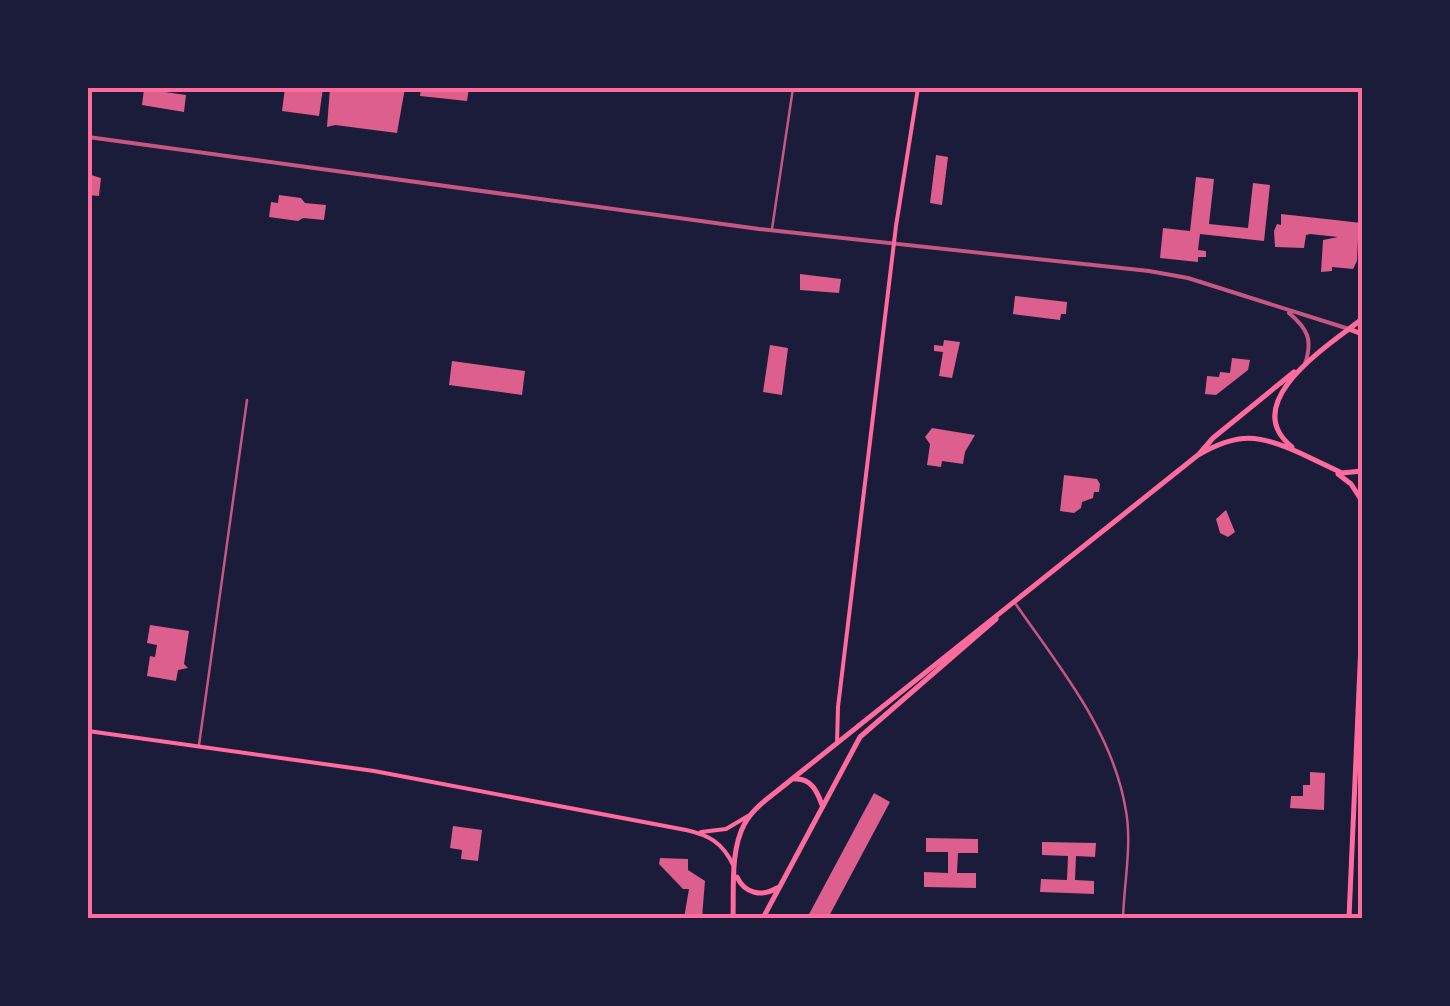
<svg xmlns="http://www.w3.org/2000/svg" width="1450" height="1006" font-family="'Nunito Sans',sans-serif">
<rect width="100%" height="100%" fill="#1b1b3a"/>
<path fill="#dd5f8e" d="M285,88h38l-4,28 -37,-5z
M330,88h75l-8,45 -62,-8 -8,2z
M421,88h48l-2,13 -47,-5z
M144,89l42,6 -2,17 -42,-7z
M936,155l12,2 -6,48 -12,-2z
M88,174l13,4 -2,18 -11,-1z
M1196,177l18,2 -5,45 39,4 5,-45 17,2 -6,56 -64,-7 -2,16 8,1v6h-8v5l-38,-4 3,-30 27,3z
M279,195l22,3 4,5 21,2 -2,15 -21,-2 -5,3 -29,-4 2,-15 7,1z
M1281,214l81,9v16h-4l-1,22 -4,8 -21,-2v4l-11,1 2,-32 15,-3 -28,-3 -4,1 -2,13 -29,-1 -1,-16 3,-7 4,1z
M800,274l41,5 -2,14 -39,-3z
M1015,296l52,6 -1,12h-5l-1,6 -47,-6z
M944,340l16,2 -8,36 -13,-2 4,-24 -9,-1v-6l9,1z
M770,345l18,3 -6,47 -19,-3z
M1232,358l18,2 -2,10 -32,25 -11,-1 2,-18 12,1 1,-5 10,1z
M452,361l73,10 -3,24 -73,-10z
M932,428l43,7 -10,17 -2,12 -21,-3 -1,6 -14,-2 3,-21 -5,-7z
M1064,475l33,4 3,5 -1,8h-5l-1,6 -11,4 -1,6 -7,5 -14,-2z
M1226,510l9,22 -7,5 -8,-4 -4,-14z
M150,625l39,6 -5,33 4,4 -10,2 -2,11 -29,-5 3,-20 5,1 2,-12 -10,-2z
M1310,772l15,1 -1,37 -34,-2 1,-12h12v-11h7z
M874,793l16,9 -62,116h-21z
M453,826l29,4 -4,31 -17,-2 1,-9 -12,-2z
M926,838l52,1v14h-20l-1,20h19v15l-52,-1v-15l24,1v-21h-22z
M1042,842l54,1 -1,14 -19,-1 -1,24 19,1v13l-54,-2 1,-13 26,1 1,-24 -26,-1z
M660,858l28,1v11l17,11 -3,37h-18l5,-29h-6l-24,-25z"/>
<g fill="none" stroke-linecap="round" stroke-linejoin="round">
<path stroke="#c65784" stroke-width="2.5" d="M772,229l21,-141"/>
<path stroke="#c65784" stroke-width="2.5" d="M1015,603c45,65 98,128 111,208 6,34 -2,73 -3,107
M199,745l48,-345"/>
<path stroke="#c65784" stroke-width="4" d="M88,137l671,92 390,42 39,7 161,51
M1289,313c19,16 24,27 16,51"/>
<path stroke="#ff6b9d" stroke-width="4" d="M88,731l286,40 312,59c23,5 37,13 47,35
M837,743l1,-36 58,-481 22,-138
M701,832l25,-3 22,-13"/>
<path stroke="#ff6b9d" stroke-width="5" d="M1349,329l13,5
M1292,447c-56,-45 40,-104 70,-128
M1200,453l13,-15 81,-66
M1300,453l42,20 20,-2
M1338,474l13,10 11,17
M795,779c16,-1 22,12 27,26
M737,877c8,17 25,20 40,11
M733,918c1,-28 -3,-69 12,-95 9,-17 32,-31 47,-44l406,-324c40,-23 61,-21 102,-2
M763,918l97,-181 136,-118
M1349,918l13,-297"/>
</g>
<rect width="1450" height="1006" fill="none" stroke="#1b1b3a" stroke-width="180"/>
<rect x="90" y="90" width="1270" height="826" fill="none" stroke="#ff6b9d" stroke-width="4"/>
</svg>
